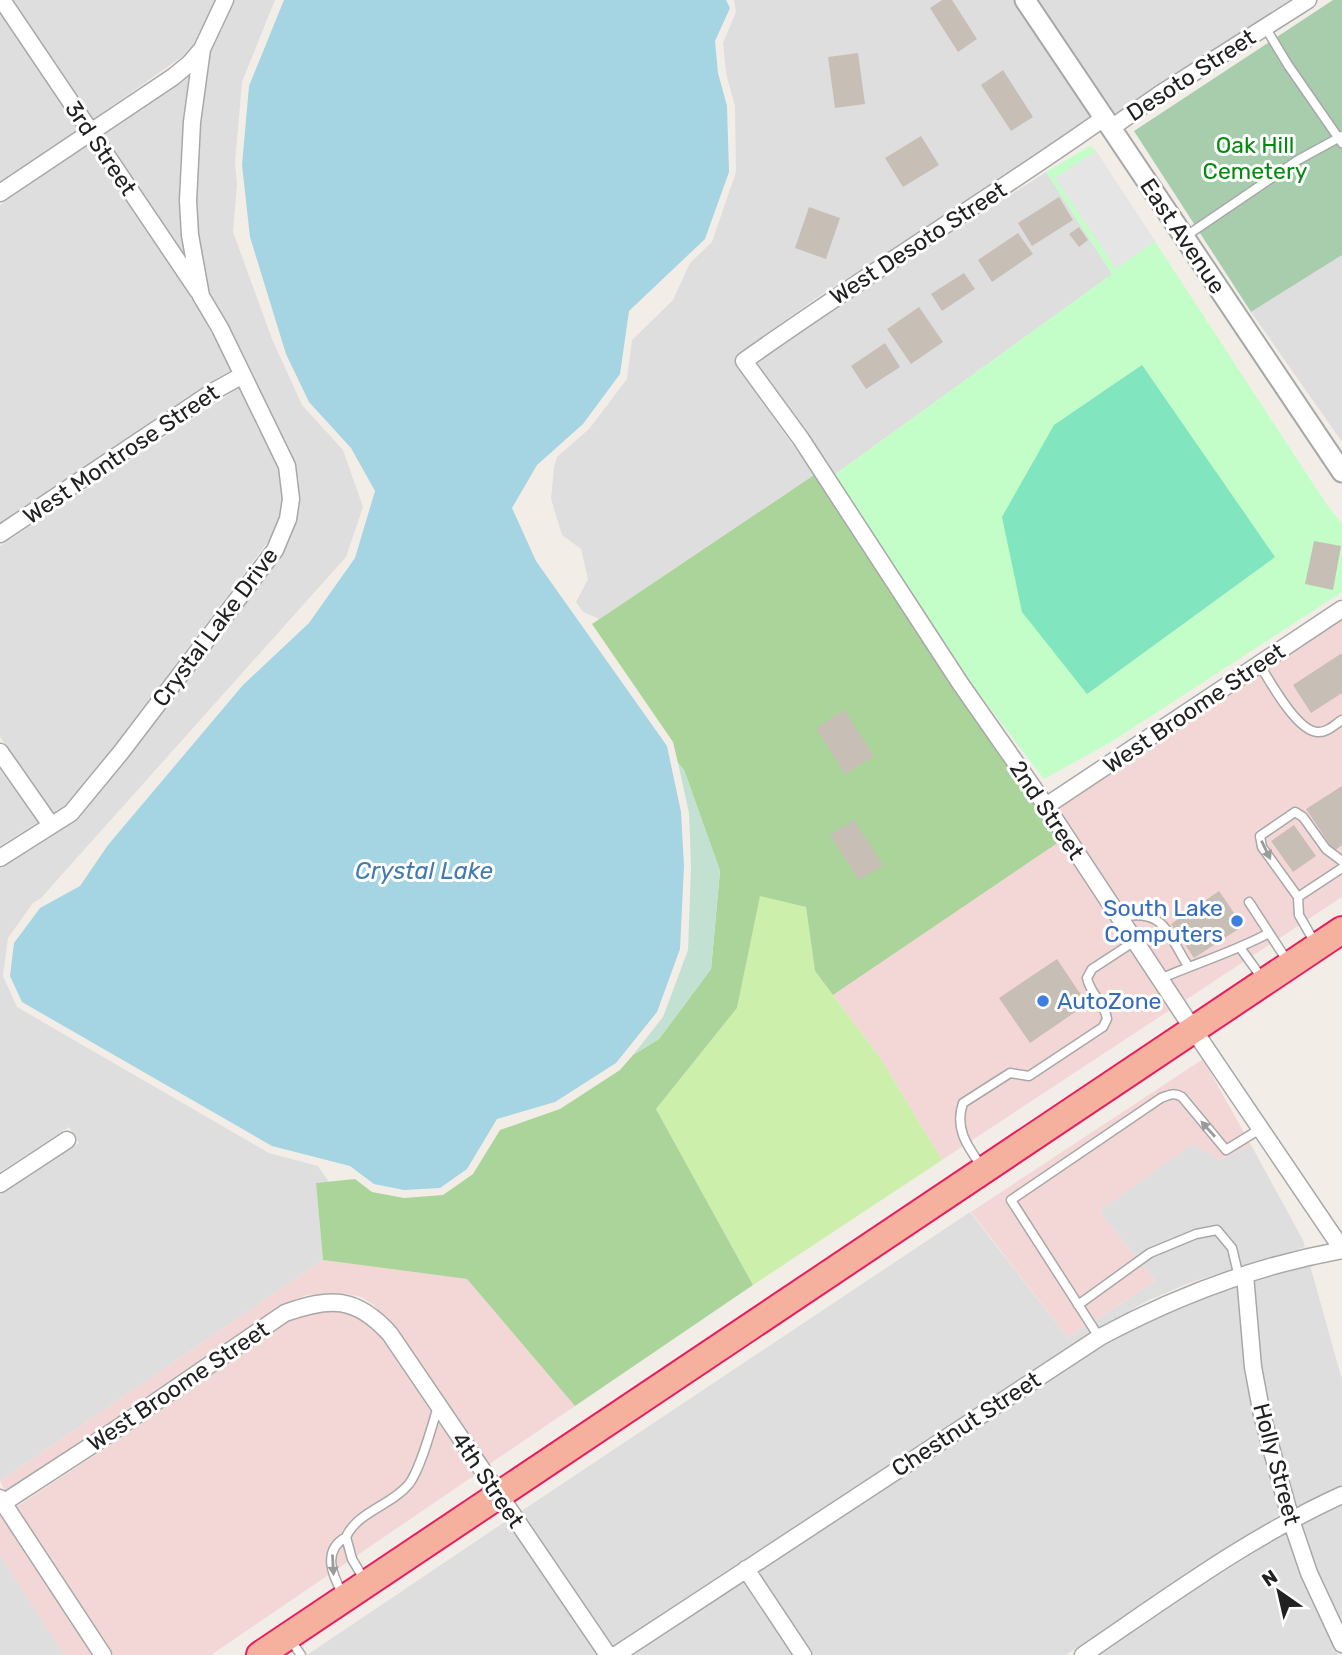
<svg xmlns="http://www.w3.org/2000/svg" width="1342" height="1655" font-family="Rubik,sans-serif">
<rect width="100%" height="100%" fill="#f2eee7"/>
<path fill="#dfdede" d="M13,0h202l-21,44 -11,12 -91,64z
M235,0h40l-33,82 -7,81 2,22 -4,47 39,107 30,66 41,45 20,57 -17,50 -305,341 -8,5 -25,35 -5,38 14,31 252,146 49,13 11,16 -13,1 7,77 -323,221v-286l79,-52 -10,-16 -69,45v-303l78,-49 51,-63 152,-201 15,-33 3,-22v-20l-3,-16 -41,-86 -46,-86 -10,-58 -3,-33 5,-78 9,-70z
M734,0h281l77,115 -68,48 -209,136 -76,54 -2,13 77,109 -215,144 -16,-7 -7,-10 12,-23 -7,-30 -19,-14 -11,-36 3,-32 3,-10 32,-28 38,-50 5,-39 41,-40 17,-37 22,-21 24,-70 -1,-66 -9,-33 -3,-30 13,-31z
M1036,0h254l-177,115z
M0,12l78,118 -78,52z
M189,76l-6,44 -4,79 6,58 -83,-121z
M88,145l106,155 38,70 -24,13 -208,140v-318z
M1046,172l66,102 -278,201 -78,-111 69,-49z
M1342,255v187l-91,-130z
M240,387l39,81 3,29 -2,19 -7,19 -158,210 -51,61 -11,7 -53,-76v-191z
M0,768l38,54 -38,24z
M1193,1143l27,17 31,-15 52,95 2,7 -62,19h-7v2l-47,15 -40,17 -54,29 -483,317 -92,-134 450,-300 98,126 88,-57 -57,-70z
M1310,1265l32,115v105l-46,22 -25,-93 -9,-47 -8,-85z
M1237,1287l8,80 9,49 26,99 -91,56 -123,84h-253l-55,-83 347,-227 53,-28 39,-17z
M1342,1506v118l-25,-54 -16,-45z
M506,1521l92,134h-291z
M1286,1533l16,43 36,79h-238l100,-68z
M0,1555l65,99 -1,1h-64z
M744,1582l49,73h-159z"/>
<path fill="#f3d7d6" d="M1342,620v277l-158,104 -126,-192z
M1059,842l111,168 -228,150 -61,-101 -48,-64z
M1203,1059l48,86 -31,15 -27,-16 -94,67 57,70 -88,57 -97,-126z
M323,1260l144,19 108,127 -87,59 -91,-135 -23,-25 -13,-8 -13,-3 -17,-1 -24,2 -27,10 -173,120 -102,66 -5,-10z
M334,1311l13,1 13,6 23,21 92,136 -264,180h-98l-97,-148 102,-67 171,-119 24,-8z
M0,1514l66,98 27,43h-29l-64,-100z"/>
<path fill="#ccefab" d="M760,895l46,12 9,64 66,88 61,101 -189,125 -97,-176 81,-101z"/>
<path fill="#abd49a" d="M814,475l139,212 106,155 -226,153 -18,-24 -9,-64 -46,-11 -23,112 -81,101 97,176 -178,121 -108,-127 -144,-19 -7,-77 39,-4 17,13 32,6 39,-3 30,-21 27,-44 60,-21 60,-39 13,-15 26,-16 52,-70 9,-98 -36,-101 -6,-7 -5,-21 -81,-118z"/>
<path fill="#c3e1d3" d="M678,763l6,7 36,101 -9,98 -52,70 -26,16 30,-38 25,-67 3,-83 -2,-54z"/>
<path fill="#a7cdad" d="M1333,0h9v255l-91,57 -117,-181z"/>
<path fill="#c3fdc8" d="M1090,146l6,5 229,351 17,22v68l-231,150 -67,37 -77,-101 -133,-203 278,-201 -66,-102z"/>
<path fill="#81e5bf" d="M1142,365l133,192 -188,137 -65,-82 -20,-95 52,-92z"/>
<path fill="#e5e5e5" d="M1096,151l59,90 -39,28 -61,-91z"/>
<path fill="#a5d4e2" d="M284,0h442l4,8 -15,33 3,32 9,33 2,66 -24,67 -76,72 -9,63 -37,50 -46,41 -25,43 24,53 131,185 14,66 3,54 -4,83 -23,63 -41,51 -61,39 -58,17 -30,50 -27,19 -36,2 -30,-6 -24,-18 -78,-20 -250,-144 -12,-26 4,-33 26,-35 40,-22 28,-41 135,-160 66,-62 46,-65 20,-67 -24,-43 -42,-46 -23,-48 -36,-117 -8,-72 7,-79z"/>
<path fill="#c7beb6" d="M942,0h10l25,39 -19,13 -28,-44z
M858,53l7,51 -30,4 -7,-51z
M1003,70l30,47 -22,14 -30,-46z
M921,136l18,29 -36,22 -18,-29z
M1059,197l14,23 -41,26 -14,-23z
M809,207l31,11 -14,41 -31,-11z
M1079,227l9,13 -9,7 -10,-13z
M1018,233l15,21 -41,28 -14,-22z
M964,273l11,16 -33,22 -11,-17z
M919,307l24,35 -32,22 -24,-35z
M885,343l15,24 -34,22 -15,-23z
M1314,541l27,5 -8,44 -28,-6z
M1342,653v40l-31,20 -18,-28z
M844,710l30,46 -29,18 -29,-46z
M1342,786v59l-8,6 -28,-42z
M854,820l29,45 -24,15 -29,-45z
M1294,825l22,31 -23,16 -22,-31z
M1219,891l24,35 -49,32 -23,-34z
M1057,959l30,45 -57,39 -31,-45z"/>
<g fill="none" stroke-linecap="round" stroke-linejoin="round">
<defs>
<path id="service" d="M1265,27l23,38 54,78
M1186,236l112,-76 44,-24
M1259,664c11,17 37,66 58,68 10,1 17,-7 25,-12
M1298,897l44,-29
M1249,902l39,60
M1120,917c45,-9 47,16 68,49
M1315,943l-16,-28 -1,-18 -36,-50 -2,-11 35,-24 8,5 23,32 16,12
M1241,949l21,29
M1160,979c36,-16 74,-27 109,-46
M982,1167c-14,-20 -28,-38 -19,-64l47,-30 19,3 74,-49 4,-8c-2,-16 -17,-25 -20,-41l5,-9 43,-28
M1078,1305l72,-52 46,-19 21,-4 15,18 7,29
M1099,1337l-88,-137 150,-102c8,-3 13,-6 21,-1l44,53 34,-21
M346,1537c12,-26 45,-31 63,-53 12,-16 23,-58 29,-78
M342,1593c-10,-19 -20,-42 4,-56l6,22 13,22
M290,1639l11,16"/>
<path id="minor" d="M2,0l196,291
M1104,118c-118,83 -242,159 -360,243l57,78 159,244 86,123 147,223 149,220
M1111,128l49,-34 148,-94
M0,193l173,-116 17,-14 12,-14
M0,534l214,-143 29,-16
M0,752l51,73
M1046,806l296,-197
M0,858l71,-45 51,-62 153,-201 13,-31 3,-20 -4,-33 -67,-138 -19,-32 -11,-61 -2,-34 4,-79 10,-73 23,-49
M0,1184l67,-44
M1245,1275l8,92 9,48 29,105 18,53 33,71
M0,1498l103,157
M3,1503l109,-71 173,-119c45,-16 71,-17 105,21l218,321
M746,1569l57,86
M616,1655l484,-318c78,-42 155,-71 242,-87
M1083,1655c84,-57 166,-118 259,-160"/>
<path id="tertiary" d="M1025,0l317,472"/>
<path id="trunk" d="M260,1655l1082,-725"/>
</defs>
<use href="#service" stroke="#a8a8a8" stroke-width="11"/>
<use href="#minor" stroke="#a8a8a8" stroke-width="19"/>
<use href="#tertiary" stroke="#a8a8a8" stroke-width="23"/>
<use href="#trunk" stroke="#e71d62" stroke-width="30"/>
<use href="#service" stroke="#fff" stroke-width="8"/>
<use href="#minor" stroke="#fff" stroke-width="16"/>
<use href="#tertiary" stroke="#fff" stroke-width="19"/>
<use href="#trunk" stroke="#f6b09e" stroke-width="26"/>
</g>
<defs><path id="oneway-solid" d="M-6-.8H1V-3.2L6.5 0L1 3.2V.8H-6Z" transform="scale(1.75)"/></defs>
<g fill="#9b9b9b">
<use href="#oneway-solid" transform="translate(1266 850) rotate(64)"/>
<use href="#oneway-solid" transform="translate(1208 1129) rotate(-132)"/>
<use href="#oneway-solid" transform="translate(333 1565) rotate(87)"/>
</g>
<g fill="#3f7fe0" stroke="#fff" stroke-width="2.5">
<circle cx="1237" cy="921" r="7"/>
<circle cx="1043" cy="1001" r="7"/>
</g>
<g text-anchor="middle" stroke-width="6" stroke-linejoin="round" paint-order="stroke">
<g font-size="23" fill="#212121" stroke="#fff">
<text transform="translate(1191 75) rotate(-33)" y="8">Desoto Street</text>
<text transform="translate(101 148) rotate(56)" y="8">3rd Street</text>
<text transform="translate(1183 236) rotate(56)" y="8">East Avenue</text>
<text transform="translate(918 243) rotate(-33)" y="8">West Desoto Street</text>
<text transform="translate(121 454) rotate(-34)" y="8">West Montrose Street</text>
<text transform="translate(215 627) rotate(-53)" y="8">Crystal Lake Drive</text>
<text transform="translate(1194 708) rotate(-34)" y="8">West Broome Street</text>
<text transform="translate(1047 810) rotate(56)" y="8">2nd Street</text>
<text transform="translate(178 1386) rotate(-34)" y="8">West Broome Street</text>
<text transform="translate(966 1424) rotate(-33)" y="8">Chestnut Street</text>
<text transform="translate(1277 1464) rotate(75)" y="8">Holly Street</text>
<text transform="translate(488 1480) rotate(56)" y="8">4th Street</text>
</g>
<g font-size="23" fill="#048a0f" stroke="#fff">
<text x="1255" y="153">Oak Hill<tspan x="1255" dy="26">Cemetery</tspan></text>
</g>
<g font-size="23" fill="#366cbe" stroke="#fff" text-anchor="end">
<text x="1223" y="916">South Lake<tspan x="1223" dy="26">Computers</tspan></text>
<text x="1057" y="1009" text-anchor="start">AutoZone</text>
</g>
<g font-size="24" font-style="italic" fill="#437ab1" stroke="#fff">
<text x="424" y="879">Crystal Lake</text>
</g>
</g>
<g transform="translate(1279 1592) rotate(326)" stroke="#ffffff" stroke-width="5" paint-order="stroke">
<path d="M0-5L12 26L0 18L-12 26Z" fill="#212121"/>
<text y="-10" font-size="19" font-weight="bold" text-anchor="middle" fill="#212121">N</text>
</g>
</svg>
